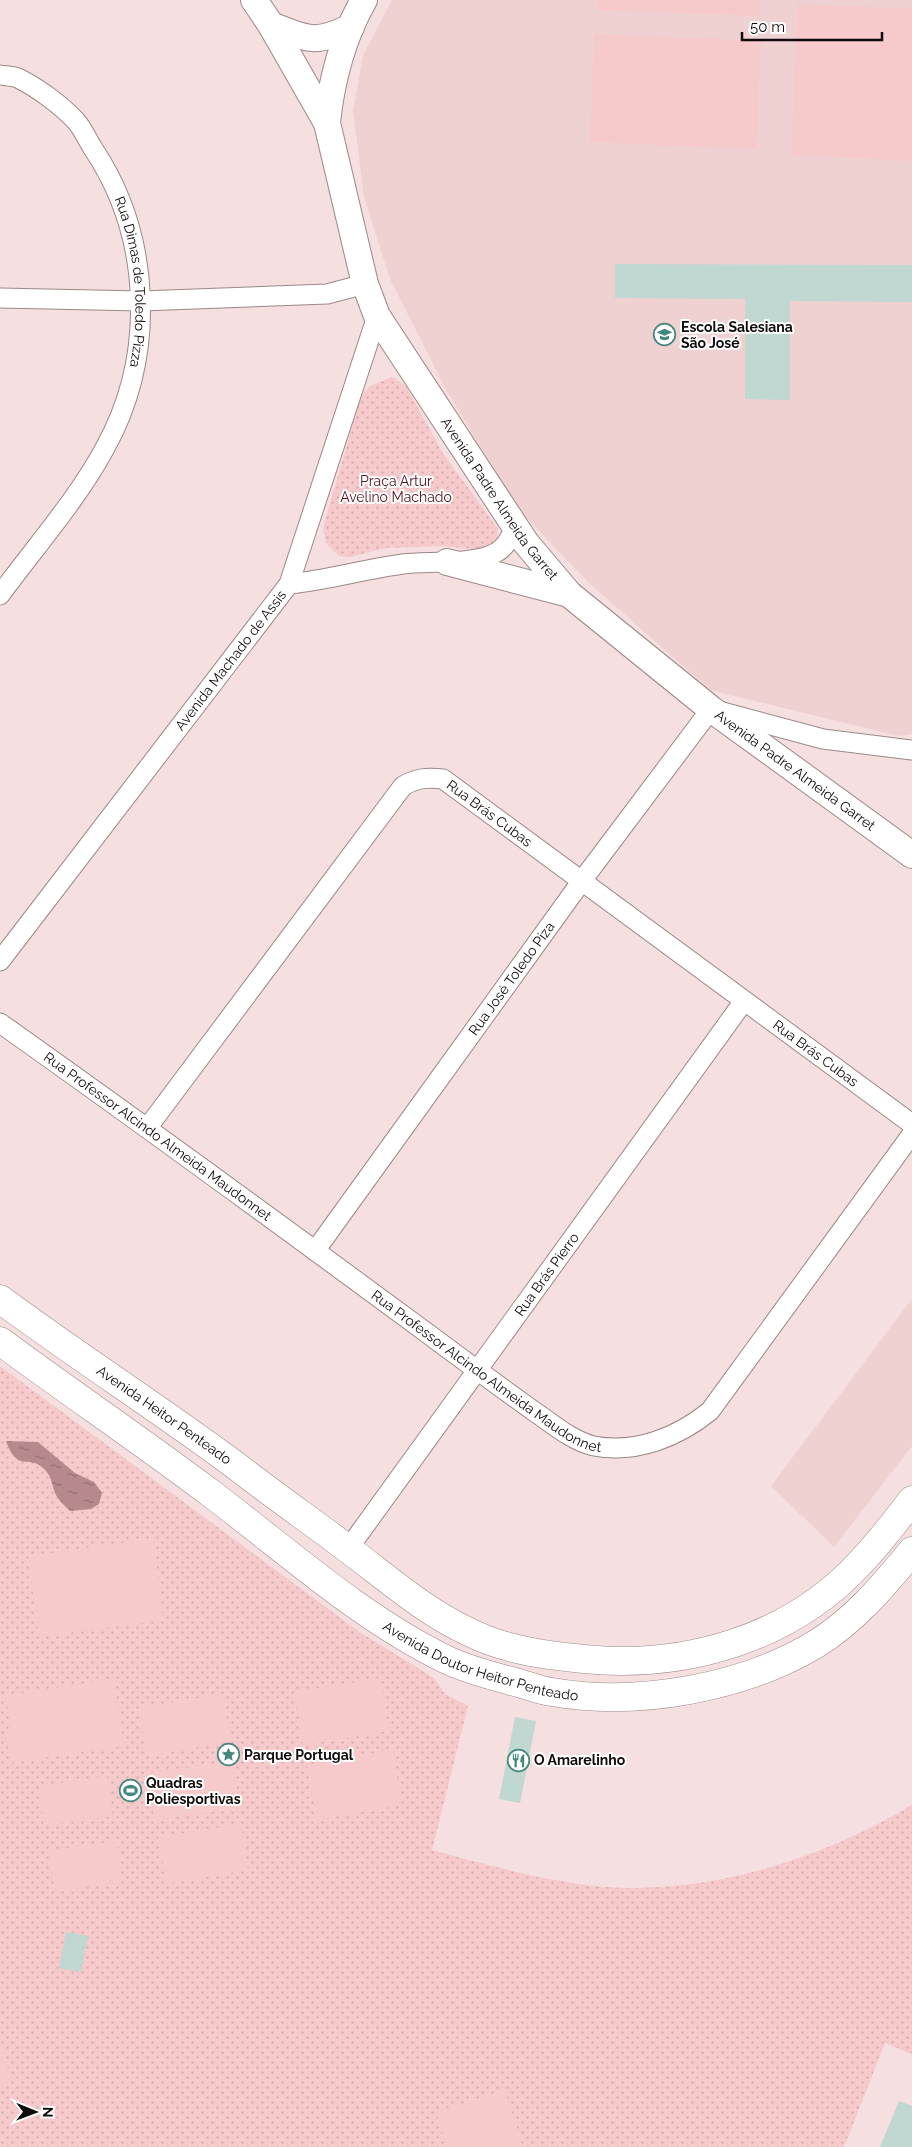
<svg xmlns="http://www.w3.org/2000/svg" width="912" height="2147" font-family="Raleway,sans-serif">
<defs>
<pattern id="park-dots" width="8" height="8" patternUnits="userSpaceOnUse" patternTransform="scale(1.25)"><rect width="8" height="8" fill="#f6c9cb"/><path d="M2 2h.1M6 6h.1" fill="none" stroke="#d2abad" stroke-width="1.8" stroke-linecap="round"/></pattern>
<pattern id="water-ripples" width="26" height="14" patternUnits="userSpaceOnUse" patternTransform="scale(1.25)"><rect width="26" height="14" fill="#b7898c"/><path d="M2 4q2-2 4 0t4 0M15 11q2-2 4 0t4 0" fill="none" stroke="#936e71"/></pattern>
</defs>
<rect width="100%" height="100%" fill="#f5dfe0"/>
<path fill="#f0d1d2" d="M392,0h520v734l-13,2 -189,-46 -121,-107 -69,-72 -74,-121 -56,-111 -26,-82 -11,-86 10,-56z
M912,1299v147l-78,101 -63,-61z"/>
<path fill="url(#park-dots)" d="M392,377l14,9 36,66 56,77 -1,8 -5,10 -9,3 -40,-4 -58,2 -35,9 -11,-1 -13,-13 -3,-15 38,-132 9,-10z
M0,1366l358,265 76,47 11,16 23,12 -36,144c46,12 92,26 140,33 116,19 241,-19 340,-78v249l-27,-11 -41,104h-844z"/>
<path fill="#f6c9cb" d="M597,0h163l-1,16 -162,-6z
M798,4l114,5v152l-121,-6z
M594,34l167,7 -5,108 -166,-7z
M153,1539l11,81 -125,17 -11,-81z
M381,1678l8,53 -86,14 -8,-53z
M114,1679l10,67 -114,17 -4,-31 4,-7 -4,-30z
M223,1694l8,48 -85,14 -8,-48z
M393,1750l9,55 -86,15 -9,-55z
M233,1761l7,47 -86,12 -6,-47z
M107,1776l6,40 -69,10 -5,-40z
M241,1824l7,46 -82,14 -8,-47z
M117,1841l5,41 -67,10 -6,-41z
M0,2040l12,43 -12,3z
M505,2090l18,57h-76l-11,-35z"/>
<path fill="url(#water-ripples)" d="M6,1441l32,1 37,31 19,9 8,11 -3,11 -8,5 -21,2c-5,-5 -12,-11 -15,-18 -3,-8 -3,-15 -9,-22 -16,-19 -28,4 -40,-30z"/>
<path fill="#c1d7d2" d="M615,264l297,1v37l-122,-1v99l-45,-1v-100l-130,-1z
M515,1717l21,4 -16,82 -21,-4z
M66,1932l22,4 -7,36 -22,-4z
M899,2101l13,5v41h-32z"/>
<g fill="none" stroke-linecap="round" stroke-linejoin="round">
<defs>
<g id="street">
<path id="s1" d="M0,75c6,1 13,1 18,3 20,10 43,27 58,43 7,8 12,20 18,29 58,88 62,206 11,298 -28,52 -70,99 -105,147"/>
<path d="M0,298l141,3 186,-7 38,-10"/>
<path d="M289,584c39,-4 76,-15 114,-20 24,-3 74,1 94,-12 9,-5 14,-16 18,-24"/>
<path id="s2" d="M0,961l289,-377 88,-268"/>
<path id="s3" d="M0,1023c144,102 286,206 427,310 36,27 72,53 108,79 18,12 37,29 59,34 42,8 84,-9 116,-35l202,-277"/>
<path id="s4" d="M148,1127l255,-341c14,-8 24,-9 40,-7l469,345"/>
<path id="s5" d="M315,1251l266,-369 130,-173 112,30 89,11"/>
<path id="s6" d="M348,1549l396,-548"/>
</g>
<g id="secondary">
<path d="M254,0l17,25 56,98"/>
<path id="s7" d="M364,0c-21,36 -33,82 -37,123l38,161 12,32 149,227 43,51 142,115 201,146"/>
<path d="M271,25c36,14 43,20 80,2"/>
<path d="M447,562l122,32"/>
</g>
<g id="primary">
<path id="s8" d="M0,1299c77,57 158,109 235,166 37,29 76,56 113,84 39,29 76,62 121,83 36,18 75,23 115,27 101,10 206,-20 276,-96 19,-20 36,-42 52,-63"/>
<path id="s9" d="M0,1341c70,52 143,101 213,154 74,56 148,123 232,164 20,10 44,16 66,22 13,3 27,9 41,11 85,15 191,-4 264,-48 39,-24 68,-59 96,-93"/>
</g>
</defs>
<use href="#street" stroke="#9c8888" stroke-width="21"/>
<use href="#secondary" stroke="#9c8888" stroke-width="28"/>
<use href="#primary" stroke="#9c8888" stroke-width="29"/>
<use href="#street" stroke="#fff" stroke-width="19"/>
<use href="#secondary" stroke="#fff" stroke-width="26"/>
<use href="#primary" stroke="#fff" stroke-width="28"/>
</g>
<defs>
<symbol id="school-ring" viewBox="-11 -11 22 22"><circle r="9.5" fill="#fff" stroke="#43887d" stroke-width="1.5"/><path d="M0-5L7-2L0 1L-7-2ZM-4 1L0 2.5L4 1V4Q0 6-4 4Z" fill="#43887d"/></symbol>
<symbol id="sight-ring" viewBox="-11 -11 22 22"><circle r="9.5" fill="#fff" stroke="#43887d" stroke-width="1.5"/><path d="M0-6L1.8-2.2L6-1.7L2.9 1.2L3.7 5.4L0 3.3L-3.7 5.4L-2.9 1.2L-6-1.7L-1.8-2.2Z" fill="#43887d"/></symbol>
<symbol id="restaurant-ring" viewBox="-11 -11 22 22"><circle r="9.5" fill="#fff" stroke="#43887d" stroke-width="1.5"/><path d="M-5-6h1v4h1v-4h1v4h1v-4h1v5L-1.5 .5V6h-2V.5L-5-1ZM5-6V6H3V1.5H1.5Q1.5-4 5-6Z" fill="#43887d"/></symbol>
<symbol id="stadium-ring" viewBox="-11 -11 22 22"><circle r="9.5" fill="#fff" stroke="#43887d" stroke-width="1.5"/><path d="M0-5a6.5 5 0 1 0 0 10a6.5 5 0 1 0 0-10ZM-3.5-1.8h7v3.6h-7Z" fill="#43887d"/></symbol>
</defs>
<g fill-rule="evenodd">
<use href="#school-ring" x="652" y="322" width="25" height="25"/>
<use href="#sight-ring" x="216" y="1742" width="25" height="25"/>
<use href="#restaurant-ring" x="506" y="1748" width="25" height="25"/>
<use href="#stadium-ring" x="118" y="1778" width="25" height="25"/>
</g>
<g text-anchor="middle" stroke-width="4" stroke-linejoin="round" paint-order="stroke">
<g font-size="14" fill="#110a0a" stroke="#fff">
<text dy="5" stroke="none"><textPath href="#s1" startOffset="265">Rua Dimas de Toledo Pizza</textPath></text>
<text dy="5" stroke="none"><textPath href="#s7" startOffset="549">Avenida Padre Almeida Garret</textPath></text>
<text dy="5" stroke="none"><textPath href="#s2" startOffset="379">Avenida Machado de Assis</textPath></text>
<text dy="5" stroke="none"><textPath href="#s7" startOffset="954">Avenida Padre Almeida Garret</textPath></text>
<text dy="5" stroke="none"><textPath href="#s4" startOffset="525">Rua Brás Cubas</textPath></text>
<text dy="5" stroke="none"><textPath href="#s5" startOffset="336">Rua José Toledo Piza</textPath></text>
<text dy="5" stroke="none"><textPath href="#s4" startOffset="930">Rua Brás Cubas</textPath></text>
<text dy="5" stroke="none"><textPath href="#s3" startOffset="194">Rua Professor Alcindo Almeida Maudonnet</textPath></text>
<text dy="5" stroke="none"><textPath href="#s6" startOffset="339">Rua Brás Pierro</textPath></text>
<text dy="5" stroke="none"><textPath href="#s3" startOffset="599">Rua Professor Alcindo Almeida Maudonnet</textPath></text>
<text dy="5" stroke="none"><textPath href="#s8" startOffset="201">Avenida Heitor Penteado</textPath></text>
<text dy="5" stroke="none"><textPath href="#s9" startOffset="582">Avenida Doutor Heitor Penteado</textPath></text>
</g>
<g font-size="14" font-weight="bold" fill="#110a0a" stroke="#fff" text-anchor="start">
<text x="681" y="332">Escola Salesiana<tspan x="681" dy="16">São José</tspan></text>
<text x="244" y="1760">Parque Portugal</text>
<text x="534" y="1765">O Amarelinho</text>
<text x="146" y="1788">Quadras<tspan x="146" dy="16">Poliesportivas</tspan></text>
</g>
<g font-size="14" fill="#4e151e" stroke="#fff">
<text x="396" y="486">Praça Artur<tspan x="396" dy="16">Avelino Machado</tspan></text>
</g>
</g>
<g transform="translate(35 2112) rotate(91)" stroke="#ffffff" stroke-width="4" paint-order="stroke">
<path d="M0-4L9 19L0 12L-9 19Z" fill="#110a0a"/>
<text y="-8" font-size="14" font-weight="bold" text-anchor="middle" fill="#110a0a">N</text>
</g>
<path d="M742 32v8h140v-8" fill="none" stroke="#110a0a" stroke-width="2.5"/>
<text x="750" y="32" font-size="15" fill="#110a0a" stroke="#ffffff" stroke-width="4" paint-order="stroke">50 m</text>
</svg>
